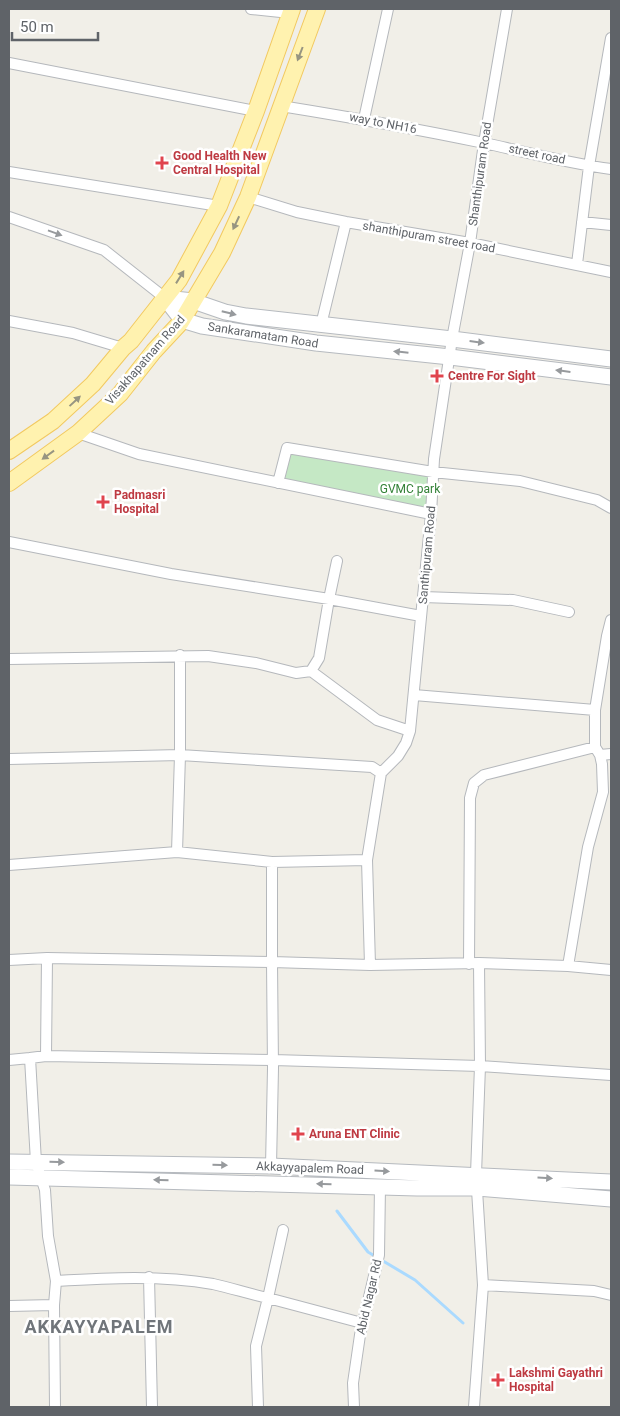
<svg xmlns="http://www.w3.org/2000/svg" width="620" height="1416" font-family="Roboto,sans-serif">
<rect width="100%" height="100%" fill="#f1efe8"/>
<path fill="#c5e8c5" d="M287,448l146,24 -2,42 -153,-31z"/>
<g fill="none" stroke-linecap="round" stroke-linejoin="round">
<path stroke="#aadaff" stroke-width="3" d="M337,1211l31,41 47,28 48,43"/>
<defs>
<path id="minor" d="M251,9l39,4
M507,9l-23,134 -14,100 -18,96 -18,120 -3,55 -21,217 -4,12 -8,13 -17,17 -14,87 3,105 109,-2 89,3
M9,63l247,48
M281,106c68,11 136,23 203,37 42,9 84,20 127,26
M364,119l24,-110
M9,172l210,34
M248,197l49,15 49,10 124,21 141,29
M9,217l95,33 61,48
M582,222l29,3
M577,264l12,-98 22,-128
M9,321l64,12 50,15
M321,325l25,-103
M78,433l61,21 292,60
M278,483l9,-35 146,24 87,9 77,19 14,8
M9,542l162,32 158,25 92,17
M423,597l90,3 56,12
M180,655v100l-3,97 95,10v100l98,3
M9,659l199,-3 48,7 40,10 15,-2 8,-13 10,-59 8,-38
M311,671l66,49 33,11
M414,695l181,15v37l5,8 2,9 1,28 -15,55 -20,119 43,4
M595,710l12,-74 4,-16
M600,755l11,-1
M9,759l171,-4 192,12 9,6
M272,862l95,-2
M9,865l168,-13
M9,960l38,-2
M479,963l1,103 131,9
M469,964l1,-166 4,-15 10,-8 111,-28
M46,1056l227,4 207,6 -4,108 7,111 -9,122
M30,1058l16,-2 1,-98 225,4 1,106 -2,98
M9,1060l21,-2 6,104 9,28 3,46 8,45 -2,24 -45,1
M149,1277l3,130
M56,1281c52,-3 105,-6 157,3 18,4 37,10 55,14l15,-68
M483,1285l111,6 17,4
M54,1305l1,102
M258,1407l-2,-61 12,-48 94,25
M354,1407l-1,-24 7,-48 19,-80 1,-69"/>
<path id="secondary" d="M165,298l17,22 20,6 114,17 134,14 161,20
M165,298l28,3 32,11 21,4 206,23 159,20
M9,1162l262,4 340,16
M9,1177l408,11h60l134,11"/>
<path id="primary" d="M9,451l44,-30 40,-37 30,-36 8,-7 48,-61 40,-74 37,-95 36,-102
M9,483l69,-50 42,-39 34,-43 27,-29 41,-69 26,-56 69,-188"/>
</defs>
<use href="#minor" stroke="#b5b8bc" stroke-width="12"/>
<use href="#secondary" stroke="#b6babf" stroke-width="17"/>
<use href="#primary" stroke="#f2c960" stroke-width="18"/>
<use href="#minor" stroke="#fff" stroke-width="10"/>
<use href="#secondary" stroke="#fff" stroke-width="15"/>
<use href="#primary" stroke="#fff2af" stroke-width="16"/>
</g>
<defs><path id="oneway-solid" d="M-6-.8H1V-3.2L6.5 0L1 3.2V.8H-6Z" transform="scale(1.25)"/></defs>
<g fill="#979581">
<use href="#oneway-solid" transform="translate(300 54) rotate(111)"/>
<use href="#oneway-solid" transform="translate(236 223) rotate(115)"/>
<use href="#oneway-solid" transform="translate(180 277) rotate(-58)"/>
<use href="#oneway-solid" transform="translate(75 401) rotate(-43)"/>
<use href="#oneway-solid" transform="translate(48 455) rotate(144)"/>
</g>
<g fill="#979a9d">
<use href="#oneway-solid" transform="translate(55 233) rotate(20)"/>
<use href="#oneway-solid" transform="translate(229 313) rotate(14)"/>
<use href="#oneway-solid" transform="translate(477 342) rotate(7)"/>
<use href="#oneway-solid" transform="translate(401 352) rotate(-174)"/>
<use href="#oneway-solid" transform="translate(563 371) rotate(-173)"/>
<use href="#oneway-solid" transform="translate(57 1162) rotate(1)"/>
<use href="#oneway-solid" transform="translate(220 1165) rotate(1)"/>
<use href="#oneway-solid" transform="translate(382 1171) rotate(3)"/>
<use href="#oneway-solid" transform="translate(545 1178) rotate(3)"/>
<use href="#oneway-solid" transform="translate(161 1180) rotate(-179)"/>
<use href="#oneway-solid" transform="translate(324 1184) rotate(-178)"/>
</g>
<g fill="#e0444e" stroke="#fff" stroke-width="2">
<path d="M159.5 155.5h5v5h5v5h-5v5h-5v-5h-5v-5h5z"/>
<path d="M434.5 368.5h5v5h5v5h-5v5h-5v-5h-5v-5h5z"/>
<path d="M100.5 494.5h5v5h5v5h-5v5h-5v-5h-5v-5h5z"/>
<path d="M295.5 1126.5h5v5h5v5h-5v5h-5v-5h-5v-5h5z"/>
<path d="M495.5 1372.5h5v5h5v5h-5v5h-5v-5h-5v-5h5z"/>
</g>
<g text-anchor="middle" stroke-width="5" stroke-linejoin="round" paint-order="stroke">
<g font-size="12" fill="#5f6368" stroke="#fff">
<text transform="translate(383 123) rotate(11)" y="4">way to NH16</text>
<text transform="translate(537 154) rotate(12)" y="4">street road</text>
<text transform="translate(480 174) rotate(-82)" y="4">Shanthipuram Road</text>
<text transform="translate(429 237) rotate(10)" y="4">shanthipuram street road</text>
<text transform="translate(263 335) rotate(9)" y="4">Sankaramatam Road</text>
<text transform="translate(145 360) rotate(-49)" y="4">Visakhapatnam Road</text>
<text transform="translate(427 555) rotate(-85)" y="4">Santhipuram Road</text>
<text transform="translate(310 1168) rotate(2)" y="4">Akkayyapalem Road</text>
<text transform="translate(369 1297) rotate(-77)" y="4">Abid Nagar Rd</text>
</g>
<g font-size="12" font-weight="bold" fill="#be3a42" stroke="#fff" text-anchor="start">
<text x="173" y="160">Good Health New<tspan x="173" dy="14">Central Hospital</tspan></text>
<text x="448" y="380">Centre For Sight</text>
<text x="114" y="499">Padmasri<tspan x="114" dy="14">Hospital</tspan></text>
<text x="309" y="1138">Aruna ENT Clinic</text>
<text x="509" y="1377">Lakshmi Gayathri<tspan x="509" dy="14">Hospital</tspan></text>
</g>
<g font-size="12" fill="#348238" stroke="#fff">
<text x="410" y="493">GVMC park</text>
</g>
<g font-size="18" font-weight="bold" letter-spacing="1" fill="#70757a" stroke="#fff">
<text x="99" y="1333">AKKAYYAPALEM</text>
</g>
</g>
<rect width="620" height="1416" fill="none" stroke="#5f6368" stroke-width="20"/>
<path d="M12 32v8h86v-8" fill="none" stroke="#5f6368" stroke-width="2.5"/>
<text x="20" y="32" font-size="15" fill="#5f6368" stroke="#ffffff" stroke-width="4" paint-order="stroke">50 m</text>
</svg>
